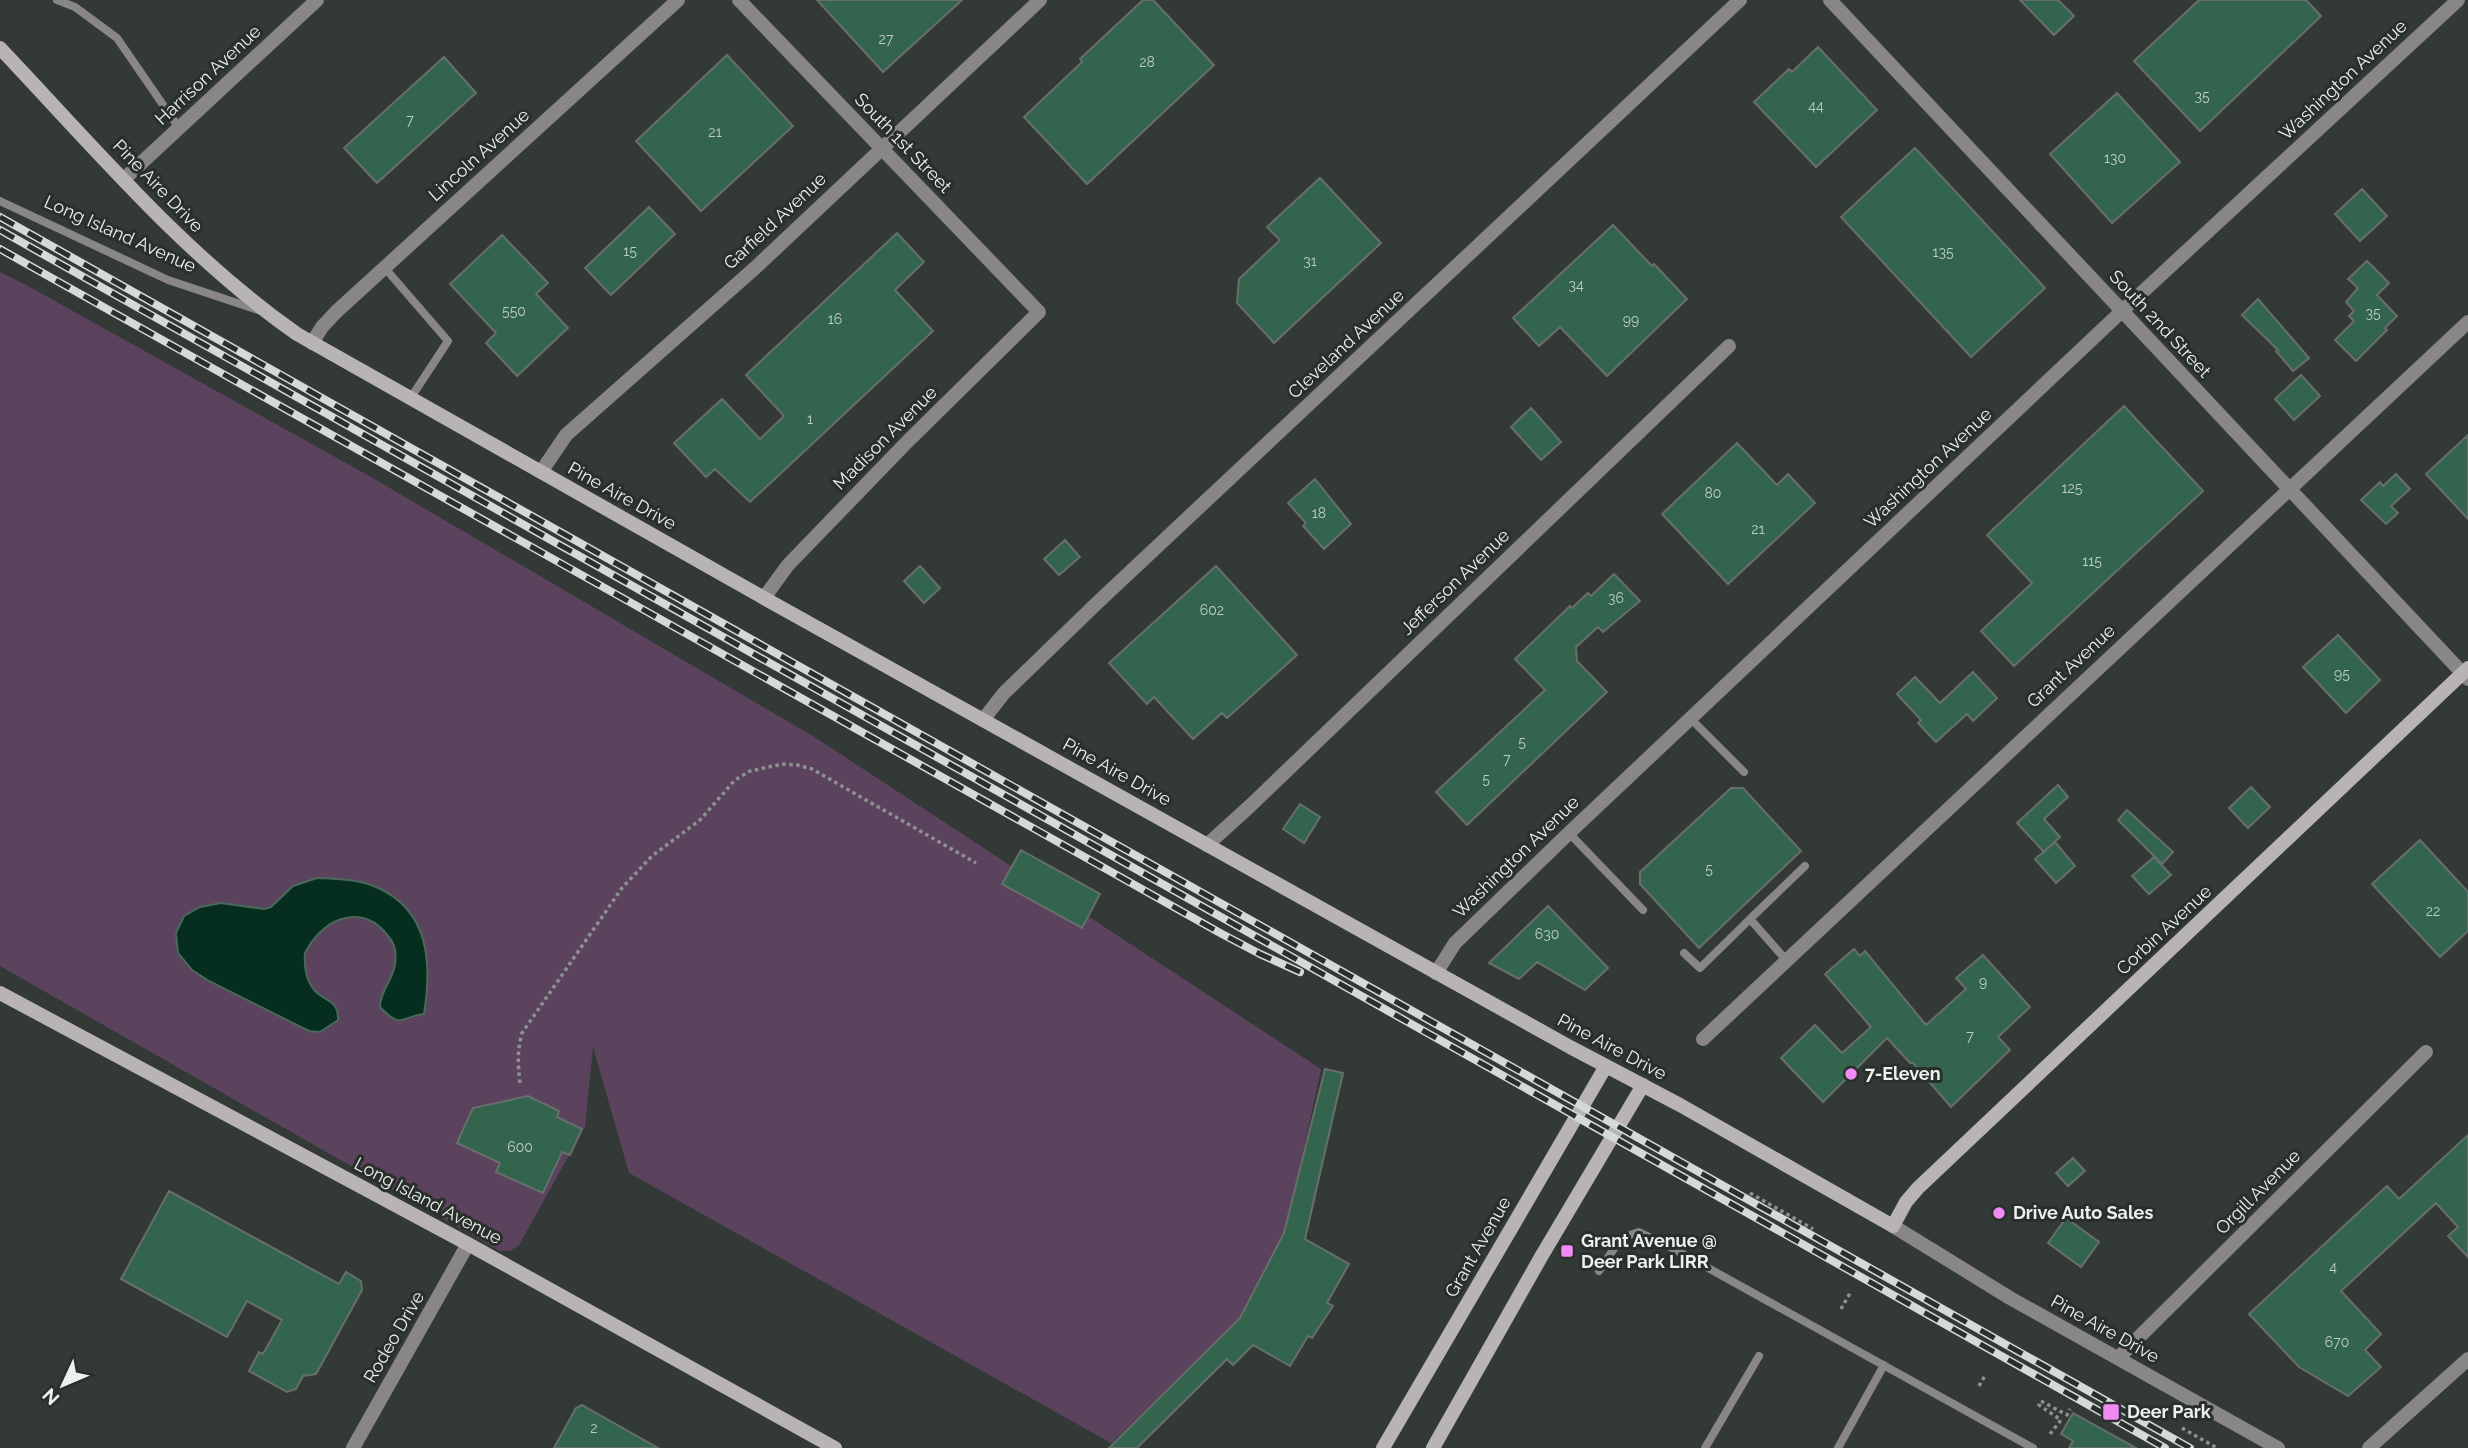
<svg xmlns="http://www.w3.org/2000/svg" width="2468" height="1448" font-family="Raleway,sans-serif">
<rect width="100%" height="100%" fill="#333936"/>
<path fill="#5b435d" d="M0,272l28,14 343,191 445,261 505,331 -38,177 -44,77 -128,120 -482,-270 -36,-126 -8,80 -66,118 -9,6h-10l-500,-285z"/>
<path fill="#052e1e" stroke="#4a685c" stroke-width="2" d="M317,878c19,1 42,1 59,9 54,23 56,77 48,127 -24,3 -22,16 -44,-7 0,-20 19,-30 15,-57 -1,-8 -6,-13 -11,-19 -27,-29 -64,-9 -79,22 -1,13 1,28 10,38 12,12 23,8 23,29l-18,12 -11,-1 -100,-50 -17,-11 -14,-17 -2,-20 8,-17 16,-9 21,-4 43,6 7,-2 22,-21z"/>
<path fill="#32644e" stroke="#686f6b" stroke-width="2" d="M817,0h145l-79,72z
M1143,0h10l61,65 -127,119 -63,-67 58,-55 -2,-3z
M2020,0h38l16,16 -20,19z
M2199,0h107l15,16 -121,115 -66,-70z
M1818,47l59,63 -61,57 -62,-65 35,-33 3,3z
M727,55l66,71 -92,85 -65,-70z
M444,57l32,36 -99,90 -33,-35z
M2117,93l63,69 -68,61 -62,-69z
M1915,148l130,140 -74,69 -130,-140z
M1320,178l61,65 -107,100 -37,-40 2,-24 41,-39 -13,-13z
M2362,189l25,27 -27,25 -25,-27z
M649,207l26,27 -64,61 -26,-27z
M1613,225l39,41 2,-2 33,35 -80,77 -47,-49 -21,19 -26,-28z
M897,233l27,29 -29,28 38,41 -183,171 -35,-33 -9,8 -32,-34 48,-44 38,40 24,-23 -38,-41z
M502,235l46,48 -12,11 32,34 -51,48 -31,-33 10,-10 -46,-49z
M2367,261l22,22 -12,12 20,21 -12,12 2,2 -31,31 -21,-21 19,-19 -5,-5 5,-5 -8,-9 12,-14 -10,-9z
M2258,299l51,59 -16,13 -17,-20 2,-1 -36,-35z
M2301,375l19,21 -26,24 -19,-21z
M2124,406l79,85 -189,175 -33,-35 51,-48 -45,-48z
M1531,408l30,34 -20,18 -30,-33z
M2468,435v84l-42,-45z
M1737,443l40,42 11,-11 27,29 -87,81 -66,-70z
M2396,474l14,15 -19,17 7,7 -12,11 -25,-24 19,-18 3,4z
M1315,479l36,45 -27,25 -21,-23 3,-3 -18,-20z
M1065,540l15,17 -21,18 -15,-16z
M920,566l20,22 -16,15 -20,-22z
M1216,566l81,89 -70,63 -5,-5 -29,26 -39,-42 -7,7 -38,-41z
M1614,574l26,27 -37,31 -5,-5 -22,20 1,14 30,31 -140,133 -31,-33 109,-102 -30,-31 55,-53 2,2 16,-15 3,3z
M2338,635l42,45 -34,33 -43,-46z
M1973,672l24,26 -24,23 -6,-7 -31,28 -18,-19 3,-3 -24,-26 18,-17 25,26z
M2058,785l10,12 -24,22 16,18 -16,15 -27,-29z
M2251,787l19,20 -22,21 -19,-20z
M1731,788h12l58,63 -102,97 -59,-64v-12z
M1300,804l20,13 -16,26 -21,-14z
M2127,810l46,42 -11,12 -44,-44z
M2420,840l48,52v39l-28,26 -68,-73z
M2055,842l20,24 -19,17 -21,-24z
M1021,850l79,44 -18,34 -80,-44z
M2154,857l17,18 -22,19 -17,-18z
M1548,906l60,62 -23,22 -48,-28 -18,17 -30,-16z
M1854,949l6,7 5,-5 61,74 40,-36 -10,-11 27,-23 47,52 -32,30 12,13 -59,57 -38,-44h-3l-23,-25 -64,64 -42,-44 34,-33 27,28 29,-26 -46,-53z
M1325,1069l18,4 -38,166 44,25 -22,39 6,3 -21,32 -4,-2 -18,30 -37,-21 -20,20 -6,-6 -90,89h-28l131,-130 44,-85z
M528,1096l31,15 -2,6 25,12 -12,26 -8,-3 -19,41 -47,-21 4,-9 -43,-20 16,-35z
M2468,1135v122l-20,-21 10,-9 -22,-24 -95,88 40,43 -16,16 16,17 -33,29 -49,-29 -50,-53 138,-128 12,13z
M2073,1158l12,13 -17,15 -12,-13z
M169,1191l170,93 7,-12 15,9 1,9 -46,84 -13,2 -7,13 -9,3 -38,-21 10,-19 4,2 19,-34 -35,-19 -20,36 -106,-58z
M2066,1218l33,24 -18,25 -33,-24z
M582,1405l76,43h-104l22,-40z
M2073,1413l63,35h-67l4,-7 -12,-7z"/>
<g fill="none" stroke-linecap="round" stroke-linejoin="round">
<path stroke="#8d928f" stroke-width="3.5" stroke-dasharray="3.5 3.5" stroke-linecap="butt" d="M520,1083c-2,-18 -3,-32 2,-50l100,-145 30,-32 48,-36 35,-40 15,-9 32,-7 15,1 15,4 164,94
M1750,1193l63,36
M1841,1309l9,-16
M1979,1386l7,-12
M2182,1428l35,20
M2050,1434l11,-14 -22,-15 2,-4 26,14 3,-6"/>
<path stroke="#898689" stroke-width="8" d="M57,0l18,7 42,31 62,90
M0,201l168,79 90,30
M384,267l64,74 -38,58
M1690,718l54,54
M1569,833l74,77
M1750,919l55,-53
M1684,953l16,15 50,-49 36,41
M1599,1271l22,-33 18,-6 33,16 361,200
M1705,1448l54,-92
M1838,1448l46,-83"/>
<path stroke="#898689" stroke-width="14" d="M739,0l300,312 -132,130 -119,123 -24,33
M1830,0l638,679
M124,179l193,-179
M312,343l10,-16 14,-15 342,-312
M541,472l25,-37 189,-167 285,-268
M983,720l21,-27 93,-90 643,-603
M1207,845l43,-39 479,-460
M1436,973l19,-30 114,-110 553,-522 336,-311
M1703,1039l765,-717
M1893,1226l117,72 268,150
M2118,1358l308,-306
M353,1448l115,-204
M2369,1448l99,-89"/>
<path stroke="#b7b3b7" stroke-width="14" d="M0,48c94,99 184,207 297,286l467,264 806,449 110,58 213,121 13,-24 12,-14 550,-520
M0,993l468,251 367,204
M1383,1448l223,-382
M1433,1448l108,-191 102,-172"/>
<defs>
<path id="rail" d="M0,217l2190,1231
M0,230l2165,1218
M0,249l1222,685 38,20 40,18"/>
</defs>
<use href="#rail" stroke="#d5dad7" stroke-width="8"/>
<use href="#rail" stroke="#292f2b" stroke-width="5" stroke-dasharray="16" stroke-linecap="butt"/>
</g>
<g fill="#f08bf6" stroke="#292f2b" stroke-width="2.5">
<circle cx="1851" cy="1074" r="7"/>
<circle cx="1999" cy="1213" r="7"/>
<rect x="1560" y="1244" width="14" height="14" rx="3.5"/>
<rect x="2102" y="1403" width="18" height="18" rx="3.5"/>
</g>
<g text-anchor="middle" stroke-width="6" stroke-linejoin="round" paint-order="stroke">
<g font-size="14" fill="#becdc6">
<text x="886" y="44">27</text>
<text x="1147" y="67">28</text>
<text x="2202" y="101">35</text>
<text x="1816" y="111">44</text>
<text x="410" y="125">7</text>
<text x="715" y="137">21</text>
<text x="2115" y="163">130</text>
<text x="630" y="256">15</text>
<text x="1943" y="257">135</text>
<text x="1310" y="266">31</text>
<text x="1576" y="290">34</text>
<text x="514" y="316">550</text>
<text x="2373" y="318">35</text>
<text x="835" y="324">16</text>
<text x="1631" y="325">99</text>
<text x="810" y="424">1</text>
<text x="2072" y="493">125</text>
<text x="1713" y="498">80</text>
<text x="1319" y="518">18</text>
<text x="1758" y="534">21</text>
<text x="2092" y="566">115</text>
<text x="1616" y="603">36</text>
<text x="1212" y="615">602</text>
<text x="2342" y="679">95</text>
<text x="1522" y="747">5</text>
<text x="1507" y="764">7</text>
<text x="1486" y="784">5</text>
<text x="1709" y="874">5</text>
<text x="2433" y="916">22</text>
<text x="1547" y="939">630</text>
<text x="1983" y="987">9</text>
<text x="1970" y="1041">7</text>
<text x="520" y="1152">600</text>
<text x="2333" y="1272">4</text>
<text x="2337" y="1347">670</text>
<text x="594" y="1433">2</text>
</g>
<g font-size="18" fill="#ecf0ee" stroke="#292f2b">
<text transform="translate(208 75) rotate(-43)" y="6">Harrison Avenue</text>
<text transform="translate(2343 80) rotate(-43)" y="6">Washington Avenue</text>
<text transform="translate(903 143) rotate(46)" y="6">South 1st Street</text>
<text transform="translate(479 155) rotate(-42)" y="6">Lincoln Avenue</text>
<text transform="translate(158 186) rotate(46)" y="6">Pine Aire Drive</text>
<text transform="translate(775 221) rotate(-43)" y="6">Garfield Avenue</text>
<text transform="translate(120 234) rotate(24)" y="6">Long Island Avenue</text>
<text transform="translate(2160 324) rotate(47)" y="6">South 2nd Street</text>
<text transform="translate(1346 344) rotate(-43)" y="6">Cleveland Avenue</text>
<text transform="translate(885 438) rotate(-45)" y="6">Madison Avenue</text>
<text transform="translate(1928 468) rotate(-43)" y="6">Washington Avenue</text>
<text transform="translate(622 496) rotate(29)" y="6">Pine Aire Drive</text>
<text transform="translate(1455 582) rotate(-44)" y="6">Jefferson Avenue</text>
<text transform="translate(2071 666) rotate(-43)" y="6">Grant Avenue</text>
<text transform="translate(1117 772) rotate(29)" y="6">Pine Aire Drive</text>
<text transform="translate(1516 857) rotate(-44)" y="6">Washington Avenue</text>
<text transform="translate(2164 930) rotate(-43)" y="6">Corbin Avenue</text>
<text transform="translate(1612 1047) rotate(28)" y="6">Pine Aire Drive</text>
<text transform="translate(2258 1192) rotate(-45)" y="6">Orgill Avenue</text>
<text transform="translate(428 1201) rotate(28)" y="6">Long Island Avenue</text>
<text transform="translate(1478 1247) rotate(-60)" y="6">Grant Avenue</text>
<text transform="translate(2105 1329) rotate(29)" y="6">Pine Aire Drive</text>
<text transform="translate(394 1337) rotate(-60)" y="6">Rodeo Drive</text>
</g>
<g font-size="18" font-weight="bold" fill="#ecf0ee" stroke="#292f2b" text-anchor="start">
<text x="1865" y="1080">7-Eleven</text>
<text x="2013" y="1219">Drive Auto Sales</text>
<text x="1581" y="1247">Grant Avenue @<tspan x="1581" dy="21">Deer Park LIRR</tspan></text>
<text x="2127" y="1418">Deer Park</text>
</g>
</g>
<g transform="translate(63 1385) rotate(226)" stroke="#292f2b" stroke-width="5" paint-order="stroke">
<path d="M0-5L12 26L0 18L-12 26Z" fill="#ecf0ee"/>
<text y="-10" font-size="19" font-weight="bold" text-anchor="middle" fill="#ecf0ee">N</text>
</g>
</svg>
